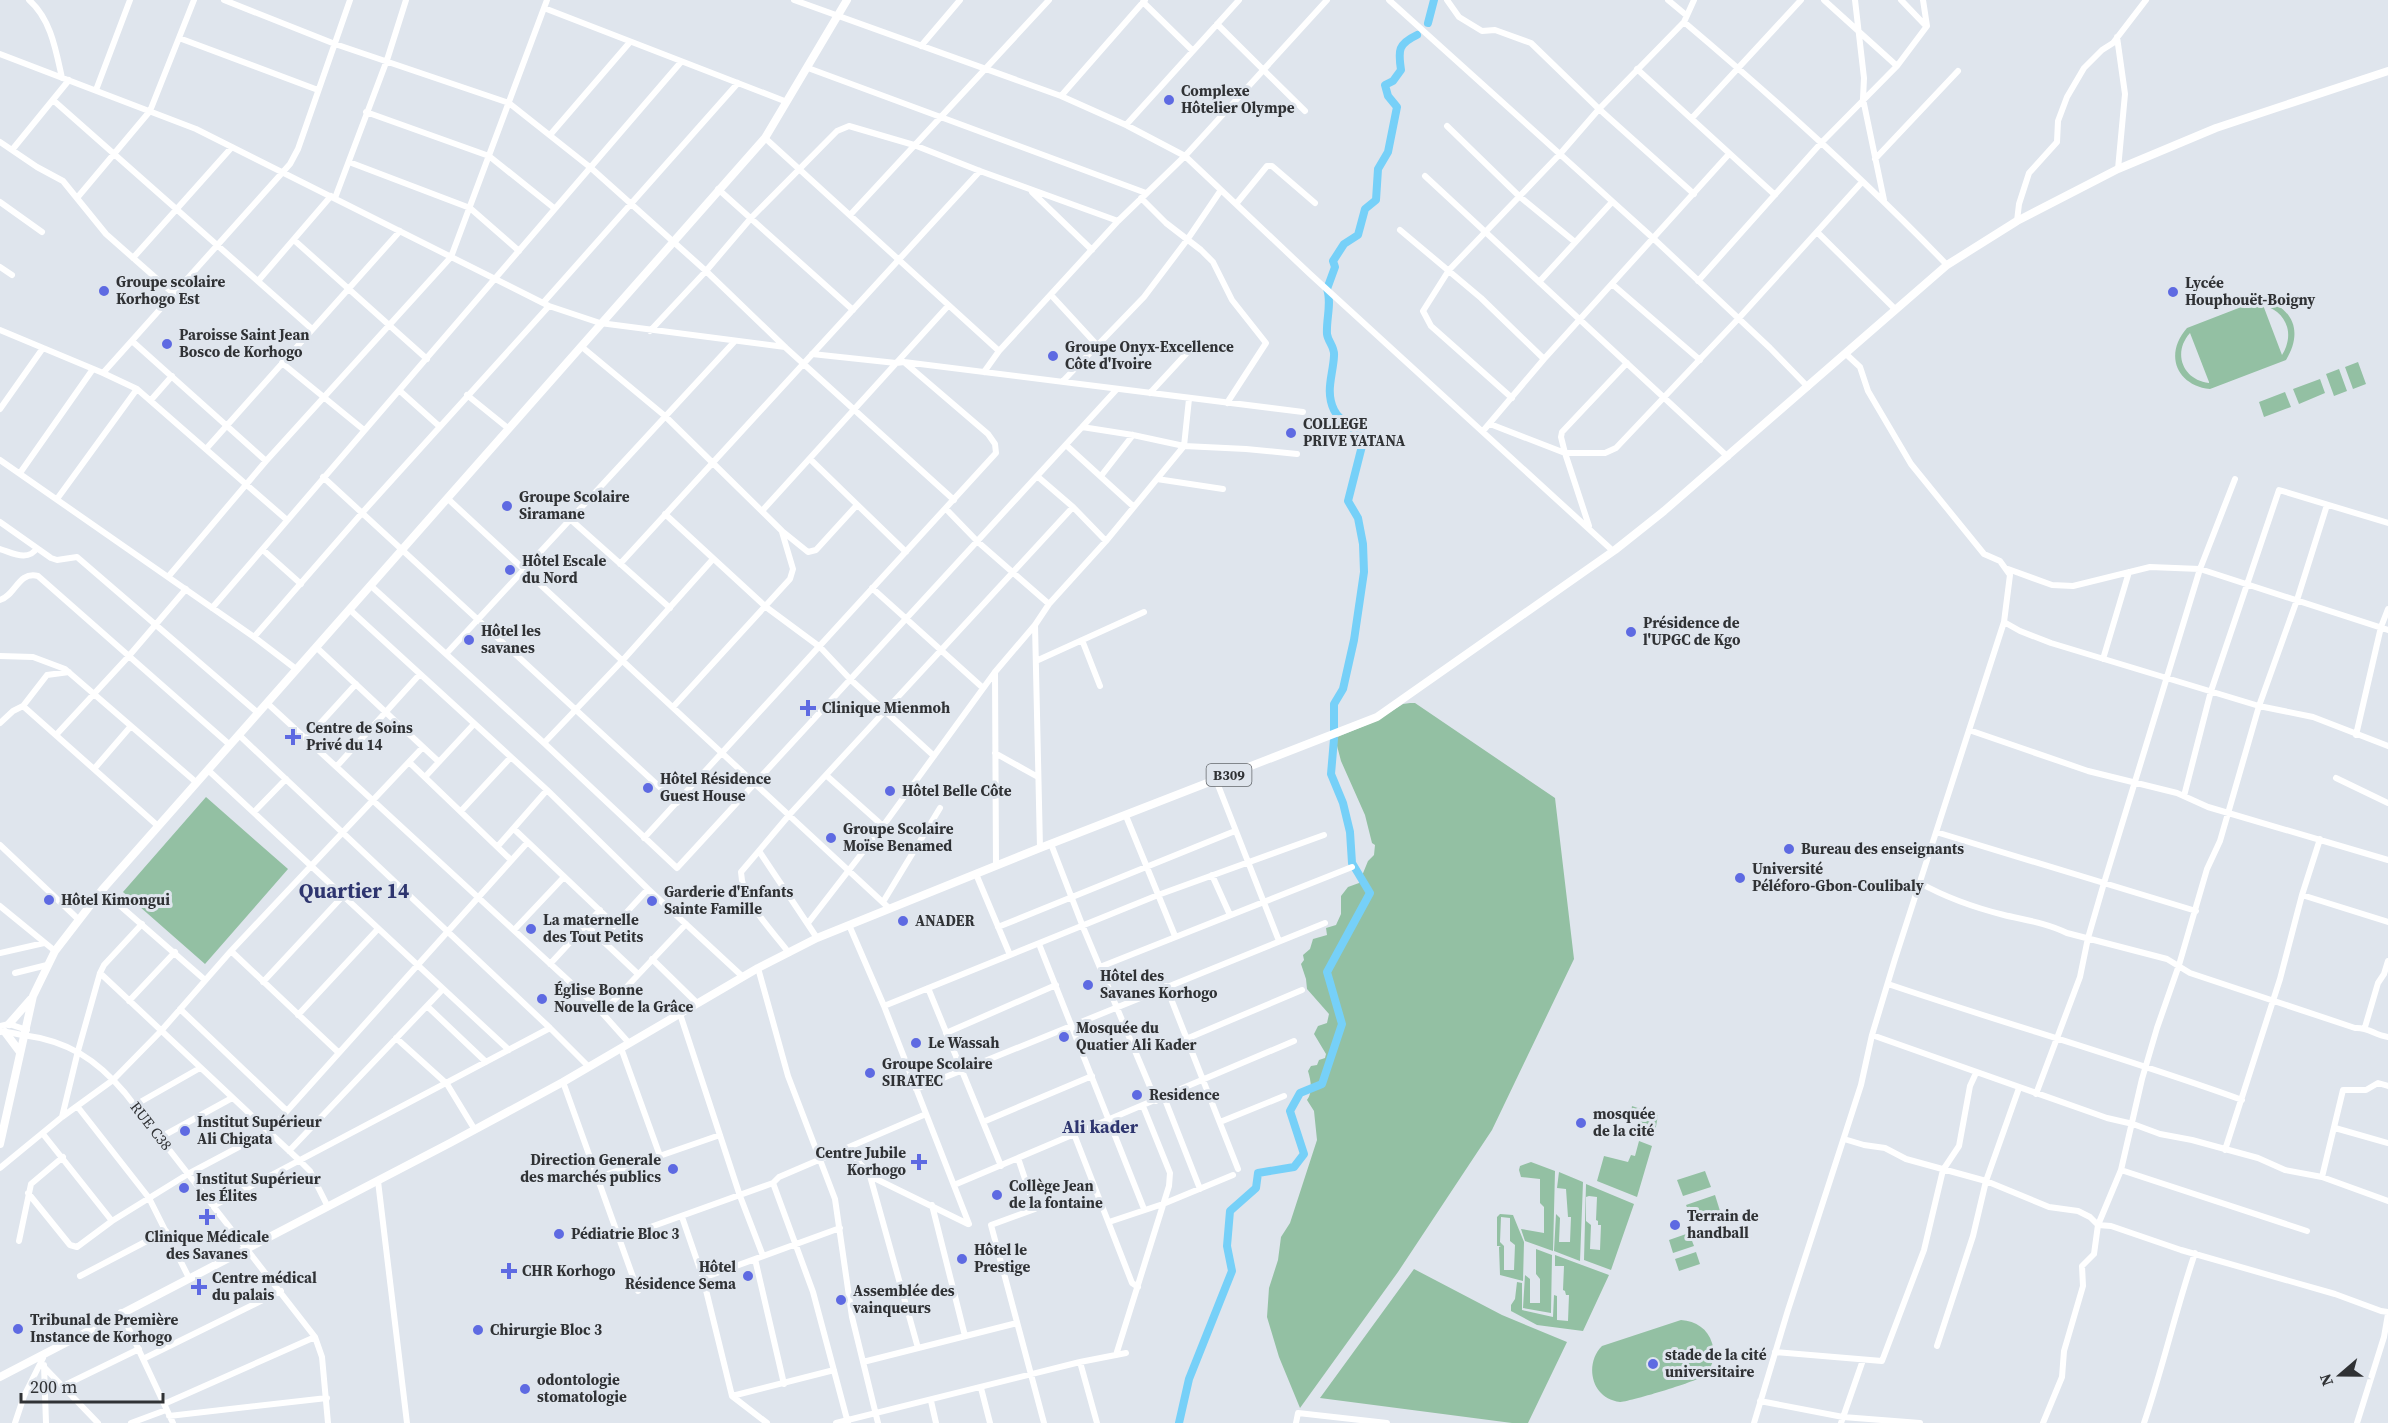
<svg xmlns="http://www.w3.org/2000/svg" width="2388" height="1423" font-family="'Source Serif 4',serif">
<rect width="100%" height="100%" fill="#dfe5ed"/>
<path fill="#93c0a3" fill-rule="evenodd" d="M2262,299c32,9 41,33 24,61l-76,29c-34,-4 -46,-35 -23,-61zM2263,305c24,7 32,29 19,50zM2190,333l19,49v1c-26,-3 -37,-30 -19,-50z
M2358,362l8,22 -13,5 -8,-22z
M2339,369l8,22 -13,5 -8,-22z
M2320,379l5,14 -26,11 -6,-15z
M2285,392l6,15 -27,10 -5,-15z
M1410,703h5l140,95 19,161 -82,171 -94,142 -98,136 -21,-51 -12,-40 2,-29 9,-28 3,-23 9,-14 27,-83 -3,-29 -7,-11c6,-8 4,-19 1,-29l3,-5 6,-1 2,-5 6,-2 1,-4 -12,-20 4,-8 9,-3 2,-9 -22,-25 -1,-10 -5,-15 3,-4 -1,-5 7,-6 3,-10 14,-4 -1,-7 10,-3 5,-11v-18l7,-9 11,-4 9,-22 6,-6 1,-10 -3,-2 -7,-28 -24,-54 -6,-23 41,-17 27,-17z
M206,797l82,72 -83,95 -82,-72z
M1632,1106l26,9 -4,23 -13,-3v-8l-3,-1 1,-11 -8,-2z
M1639,1141l13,5 -15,51 -40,-16 7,-25 24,6 3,-7 4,1z
M1531,1162l24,9 -2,80 -28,-10 -4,-12 23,4v-26l-4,-4v-24l-19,-2 -2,-7 1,-4z
M1705,1171l6,16 -28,9 -6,-16z
M1559,1172l24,10 -3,79 -26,-10 2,-37 4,4 -1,24h11l1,-25h-3l-2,-28 -9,-1z
M1586,1184l48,20 -23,66 -27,-10zM1589,1196l8,1 -1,23 2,1v4h3l-1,25 -10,-1 1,-24 -5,-4v-24z
M1715,1195l5,16 -28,9 -6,-15z
M1500,1214l13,1 11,27 -1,39 -23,-6 -1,-28 2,-1h-4v-29zM1501,1217l9,1v23l5,4 -1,25h-10v-24l-4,-4z
M1689,1233l5,13 -21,7 -4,-13z
M1536,1249l16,6 -1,58 -28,-5 2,-33 5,4v24h10v-24l-4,-5z
M1696,1252l4,12 -21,7 -4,-12z
M1555,1255l54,20 -26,56 -46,-6 -26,-14v-6l4,-6 2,-17 5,1v27l31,7 1,-22 3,1v24l11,1 1,-26h-3l-1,-4 -2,-1 1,-24h-9z
M1414,1269l88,46 65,27 -39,81h-16l-192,-25z
M1681,1320c15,1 27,9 31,23 4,11 1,26 -9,33 -7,6 -75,26 -83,26 -29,-3 -36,-38 -18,-56z"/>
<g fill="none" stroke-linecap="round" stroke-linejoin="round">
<path stroke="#76d0f8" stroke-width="8" d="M1428,23l6,-23
M1334,730v-26l9,-15 11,-49 10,-68 -1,-28 -5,-26 -10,-17 16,-63c-8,-10 -24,-15 -30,-28 -9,-19 -1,-35 0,-54 1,-9 -6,-14 -7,-22 -1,-15 5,-31 0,-45l8,-22 -2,-6 11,-17 14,-9 7,-26 11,-9 2,-31 10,-17 9,-45 -9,-11 -3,-11 8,-4 8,-11c-3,-20 -3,-26 16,-35
M1179,1423l10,-44 43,-108 -5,-25 3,-35 26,-23 2,-15 36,-6 10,-13 -14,-43 10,-18 22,-9 20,-60 -15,-52 43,-79 -18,-30 -2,-31 -7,-29 -12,-29 3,-35"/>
<path stroke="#fff" stroke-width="6" d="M29,0c22,19 27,51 33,78
M224,0l111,44 174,59 82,65 115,103 80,77 168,152
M794,0l267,96 65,29 59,31 125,118 303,277
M1389,0l265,239 116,109 38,39
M1447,0l12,17 23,14 13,-1 36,13 68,66 95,85
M1668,0l18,15
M1824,0l73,66
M1855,0l9,78 -1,21 21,101
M1901,0l25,26
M1143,2l50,49
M544,8l243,94
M1684,22c91,77 180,157 263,243
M1217,24l88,87
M2117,37l8,57 -7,75
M179,38l139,52
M921,46l39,-46
M0,54l196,75 353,177 51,17 185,24
M808,68l338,125
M1637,69l138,126
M96,90l34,-90
M1061,96l84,-96
M53,100l259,229
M366,112l123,44 65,52
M1692,118l109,-118
M1126,125l113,-125
M1447,126l72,70 56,46
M550,135l80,-93
M765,138l234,213
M0,142l37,25 26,14 43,53 68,60
M12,150l57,-70
M1875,159l83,-88
M349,162l121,46 49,43
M1425,176l303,281
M718,189l135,121
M1032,192l60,58
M77,198l73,-87 44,-111
M335,198l52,-138 19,-60
M1141,198l25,25 35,27 12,12 19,38 34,43 -39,60
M0,202l42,30
M1236,204l31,-38h5l43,37
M851,214l198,-214
M2017,221l2,-17 10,-31 28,-31 1,-21 9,-24 17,-29 18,-18 11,-7 33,-43
M1400,230l81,68 63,61
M1817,232l79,78
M294,240l133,119
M133,258l99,-111
M0,267l12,8
M258,281l73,-85
M1698,281l123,-138 76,-77 30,-40 -4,-26
M1539,282l73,-80
M1612,284l88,76
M1051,295l46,50
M543,303l195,-220
M0,330l103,43 34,16 150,131
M650,331l56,-60 45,-53 86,-87 12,-5 65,19 66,26 138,50
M132,341l134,120
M582,347l83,69 117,115 26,21 8,-2 41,-45
M812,354l84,9 8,-1 399,50
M282,363l82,67
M1627,363l-65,69 -1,5 4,16h40l11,-5 123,-130 123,-136
M984,372l15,-21 119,-130 67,-65 142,-156
M103,373l187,-209 8,-15 52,-149
M1063,381l81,-84 43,-57 34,-50
M400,391l39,35
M1150,393l36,-39
M467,395l42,34
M1512,398l-81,-72 -8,-15 26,-41 111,-116 39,-45 85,-87 10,-22
M151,400l21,-24
M0,409l43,-61
M1490,424l75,29 24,73
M1082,427l51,8 51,11 62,3 51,5
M1483,431l61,-72 185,-205
M1066,445l68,62
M206,449l194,-218
M810,459l96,93
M0,460l254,177 42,32
M20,473l73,-104
M1037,476l36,31 33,34
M1101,476l32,-41
M323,477l354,326
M1157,479l66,10
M447,498l443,411
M57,499l80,-110
M946,509l32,33 71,62
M762,511l186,-205
M665,514l101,93 54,40 31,33 83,76
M570,519l100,89
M0,522l51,36 6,2 20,-3 181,156
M0,549c13,4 28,13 37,-1
M263,550l38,34
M620,564l360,-393
M2008,569l44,16 21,1 77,-19 50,2 188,61
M168,577l98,-116 185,-204 96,-257
M370,585l174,158 133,125 440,-479
M872,588l111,100
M0,600c16,-5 18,-29 38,-24l192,169
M212,608l469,-546
M349,609l198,181 101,99 95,88
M2004,622l16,9 31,12 208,63 54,11 75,29
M1035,625l5,223
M254,637l108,-124 187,-207
M1082,640l18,46
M316,647l123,115
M446,654l289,-313
M0,656l33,1 32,12 132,114
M2103,659l26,-87
M1036,661l108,-49
M995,672l1,194
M267,703l328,302 34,38
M23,706l135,120
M673,707l117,-128 3,-10 -11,-37
M0,723l13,-12 10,-5 24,-31 22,-3
M1969,730l119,41 89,22 31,14 180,53
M56,735l72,-78 58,-68
M239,735l311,293 38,38
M2356,735l25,-108 7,-18
M306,739l50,-55
M544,743l79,-83 90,-101
M995,753l43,24
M409,762l102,98
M337,766l83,-92
M94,769l37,-43
M208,770l301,280
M827,776l56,50
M425,777l49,-53
M2336,778l52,25
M1216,780l63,161
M2184,796l27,-105 68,-201 109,33
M461,811l50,-54
M254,812l32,-33
M1126,816l49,120
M514,829l101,96
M1936,832l260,79
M644,838l352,-385 -1,-9 -7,-10 -84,-72
M1051,844l32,83 73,174
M0,845l78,74
M498,846l49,-56
M759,851l58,87
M976,874l34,81
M1212,875l18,40
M1920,883c25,14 56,25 84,32 21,5 43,8 63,18l100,26 23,14 165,55c14,-1 19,7 33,9
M102,890l103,90
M2302,895l86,27
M883,902l57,-94
M0,906l55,45
M808,923l75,-97 112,-154 40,-47 14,-21 57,-63 78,-95 5,-47
M586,925l52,49
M849,925l35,81 85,218
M998,927l237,-96
M514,930l50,-53
M602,939l46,-50
M1039,944l105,265
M231,951l107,101
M0,953l44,-10
M789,953c-17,-23 -47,-51 -48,-81l49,-58 283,-307
M652,959l45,44
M550,964l50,-54
M1100,967l252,-100
M758,968l30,108 47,123 17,118 26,106
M15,973l32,-8
M100,973l200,188 10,10 18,36
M263,982l79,-85
M1888,984c118,40 238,74 354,116
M1166,986l72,183
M928,988l73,178
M129,1001l46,-49
M427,1006l59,56
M884,1006l274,-111 166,-60
M180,1009l106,101
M602,1013l84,-89
M680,1014l60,182 23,60
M298,1015l79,-85
M0,1026l9,-2 18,6
M2365,1027l13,-44 6,-9 4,-13
M0,1032c8,-1 15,2 23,3 45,6 73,24 102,58l190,244 7,20 6,66
M946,1033l110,-48
M1872,1035l235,83 26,6 27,10 32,6 66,18 27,12 37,7 66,24
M396,1038l51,46 28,46
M1186,1039l116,-49
M621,1048l39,108
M563,1082l75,209
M916,1089l409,-166
M2036,1094l44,-117 8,-39 16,-55 96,-314 35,-90
M1164,1097l36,92
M135,1105l65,-37
M77,1106l72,92 40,80
M62,1117l16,-66 22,-78 4,-8 38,-41
M983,1122l109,-46
M1220,1122l64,-26
M2335,1128l53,15
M43,1134l69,87
M1074,1134l58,149 6,4
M161,1137l71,-39
M1844,1139l20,6 21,3 21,11 80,22 63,26 29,4 12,6 8,8 13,1 70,24 154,44 46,17 7,1
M848,1148l22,28 48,172
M2225,1150l55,-171 22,-84 18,-56
M289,1151l154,-162
M1018,1158l17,51 -44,16 53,198
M0,1168l62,-51 51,-37 48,-49 70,-80 192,-204
M2121,1170l186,61
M870,1176l98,48
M599,1177l121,-42
M2322,1177l21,-87h23l12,-7 10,3
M378,1181l29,242
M773,1183l40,109 35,131
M954,1185l340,-144
M28,1193l42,52 7,2 35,-26 76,-47 81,-43 258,-288
M932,1205l33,131
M213,1206l337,-178
M682,1217l21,61 29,118 35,27
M1109,1222l54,-18 70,-29
M620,1238l153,-55 6,-6 147,-63
M19,1241l12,-57 32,-27
M755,1259l29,125
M80,1276l86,-45
M703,1278l137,-50
M121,1312l52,111
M1937,1346l36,-110 13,-55 33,-93
M1775,1352l107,9 42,-111 19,-80 16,-24 11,-60 6,-13
M1116,1355l53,-169 1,-13 -27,-67
M143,1359l138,-68
M863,1362l154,-39
M1080,1362l17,61
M44,1365l2,58
M44,1367l54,56
M63,1386l76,-37
M981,1388l9,35
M732,1396l102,-26
M931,1401l5,22
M1760,1401l83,16 77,6
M164,1404l151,-67
M169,1416l158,-18
M15,1423l9,-27 19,-38
M131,1423l35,-13
M836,1423l244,-61 46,-9
M1296,1423l2,-10 89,10
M1754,1423l34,-113 73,-225 11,-50 23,-76 109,-337 6,-47 -10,-14 -16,-7 -73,-90 -43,-73 -8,-24 -14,-13
M1841,1423l22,-63
M2043,1423l19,-46 2,-26 19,-65 -1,-20 12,-12 4,-29 23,-55 21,-91 15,-51 22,-63 28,-96 13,-28 39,-135 38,-106 30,-95
M2144,1423c19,-56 32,-114 51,-170
M2357,1423l27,-86 4,-23"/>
<path stroke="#fff" stroke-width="8" d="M9,1024l22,-25
M5,1032l15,20
M0,1144l33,-148 22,-45 47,-61 663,-752 82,-138
M0,1377l450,-234 113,-61 195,-114 59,-30 223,-90 337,-131 238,-167 49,-39 283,-246 70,-44 101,-52 98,-41 172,-57"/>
</g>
<g fill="#5e6ae2" stroke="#dfe5ed" stroke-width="2">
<circle cx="1169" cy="100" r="6"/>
<circle cx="104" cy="291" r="6"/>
<circle cx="2173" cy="292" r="6"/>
<circle cx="167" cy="344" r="6"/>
<circle cx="1053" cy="356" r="6"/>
<circle cx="1291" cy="433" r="6"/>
<circle cx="507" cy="506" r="6"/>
<circle cx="510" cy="570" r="6"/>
<circle cx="1631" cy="632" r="6"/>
<circle cx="469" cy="640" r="6"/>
<path d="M805 699h6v6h6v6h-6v6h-6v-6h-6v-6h6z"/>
<path d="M290 728h6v6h6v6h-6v6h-6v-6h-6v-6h6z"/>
<circle cx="648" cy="788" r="6"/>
<circle cx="890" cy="791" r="6"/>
<circle cx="831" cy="838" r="6"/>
<circle cx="1789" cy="849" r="6"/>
<circle cx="1740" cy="878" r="6"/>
<circle cx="49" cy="900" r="6"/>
<circle cx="652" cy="901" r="6"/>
<circle cx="903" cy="921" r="6"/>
<circle cx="531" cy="929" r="6"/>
<circle cx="1088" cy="985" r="6"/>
<circle cx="542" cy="999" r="6"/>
<circle cx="1064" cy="1037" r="6"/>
<circle cx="916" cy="1043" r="6"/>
<circle cx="870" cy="1073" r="6"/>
<circle cx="1137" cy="1095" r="6"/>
<circle cx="1581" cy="1123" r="6"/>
<circle cx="185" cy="1131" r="6"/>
<path d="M916 1153h6v6h6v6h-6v6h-6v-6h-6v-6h6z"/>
<circle cx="673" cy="1169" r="6"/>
<circle cx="184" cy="1188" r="6"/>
<circle cx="997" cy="1195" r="6"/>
<path d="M204 1208h6v6h6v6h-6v6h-6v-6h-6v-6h6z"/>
<circle cx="1675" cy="1225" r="6"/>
<circle cx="559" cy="1234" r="6"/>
<circle cx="962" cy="1259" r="6"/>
<path d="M506 1262h6v6h6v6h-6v6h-6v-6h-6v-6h6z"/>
<circle cx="748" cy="1276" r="6"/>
<path d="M196 1278h6v6h6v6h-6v6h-6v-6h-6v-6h6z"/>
<circle cx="841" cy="1300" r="6"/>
<circle cx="18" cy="1329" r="6"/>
<circle cx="478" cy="1330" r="6"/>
<circle cx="1653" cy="1364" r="6"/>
<circle cx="525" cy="1389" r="6"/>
</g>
<g text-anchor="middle" stroke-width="6" stroke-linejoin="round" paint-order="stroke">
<rect fill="#dfe5ed" stroke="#64686c" stroke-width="1.5" x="1206.5" y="764" width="45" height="22" rx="4.5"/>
<g font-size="14" font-weight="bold" fill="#303235">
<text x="1229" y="780">B309</text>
</g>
<g font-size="15" font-weight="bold" fill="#303235" stroke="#dfe5ed" text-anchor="start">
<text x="1181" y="96">Complexe<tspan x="1181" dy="17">Hôtelier Olympe</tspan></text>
<text x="116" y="287">Groupe scolaire<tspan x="116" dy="17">Korhogo Est</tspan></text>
<text x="2185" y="288">Lycée<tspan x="2185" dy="17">Houphouët-Boigny</tspan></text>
<text x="179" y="340">Paroisse Saint Jean<tspan x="179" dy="17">Bosco de Korhogo</tspan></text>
<text x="1065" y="352">Groupe Onyx-Excellence<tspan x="1065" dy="17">Côte d'Ivoire</tspan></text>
<text x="1303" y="429">COLLEGE<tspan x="1303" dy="17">PRIVE YATANA</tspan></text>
<text x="519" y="502">Groupe Scolaire<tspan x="519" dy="17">Siramane</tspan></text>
<text x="522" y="566">Hôtel Escale<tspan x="522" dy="17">du Nord</tspan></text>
<text x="1643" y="628">Présidence de<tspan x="1643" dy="17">l'UPGC de Kgo</tspan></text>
<text x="481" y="636">Hôtel les<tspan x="481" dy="17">savanes</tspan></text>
<text x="822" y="713">Clinique Mienmoh</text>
<text x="306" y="733">Centre de Soins<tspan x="306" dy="17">Privé du 14</tspan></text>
<text x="660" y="784">Hôtel Résidence<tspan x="660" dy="17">Guest House</tspan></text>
<text x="902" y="796">Hôtel Belle Côte</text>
<text x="843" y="834">Groupe Scolaire<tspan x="843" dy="17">Moïse Benamed</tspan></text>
<text x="1801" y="854">Bureau des enseignants</text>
<text x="1752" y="874">Université<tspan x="1752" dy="17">Péléforo-Gbon-Coulibaly</tspan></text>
<text x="664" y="897">Garderie d'Enfants<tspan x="664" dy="17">Sainte Famille</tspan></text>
<text x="61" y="905">Hôtel Kimongui</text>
<text x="543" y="925">La maternelle<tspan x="543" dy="17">des Tout Petits</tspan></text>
<text x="915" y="926">ANADER</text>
<text x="1100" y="981">Hôtel des<tspan x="1100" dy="17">Savanes Korhogo</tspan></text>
<text x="554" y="995">Église Bonne<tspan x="554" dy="17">Nouvelle de la Grâce</tspan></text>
<text x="1076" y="1033">Mosquée du<tspan x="1076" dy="17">Quatier Ali Kader</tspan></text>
<text x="928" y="1048">Le Wassah</text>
<text x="882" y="1069">Groupe Scolaire<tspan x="882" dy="17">SIRATEC</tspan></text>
<text x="1149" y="1100">Residence</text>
<text x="1593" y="1119">mosquée<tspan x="1593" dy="17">de la cité</tspan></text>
<text x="197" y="1127">Institut Supérieur<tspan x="197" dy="17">Ali Chigata</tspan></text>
<text x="906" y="1158" text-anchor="end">Centre Jubile<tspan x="906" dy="17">Korhogo</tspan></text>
<text x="661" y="1165" text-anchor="end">Direction Generale<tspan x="661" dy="17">des marchés publics</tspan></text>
<text x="196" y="1184">Institut Supérieur<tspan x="196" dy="17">les Élites</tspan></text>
<text x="1009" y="1191">Collège Jean<tspan x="1009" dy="17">de la fontaine</tspan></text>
<text x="1687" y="1221">Terrain de<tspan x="1687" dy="17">handball</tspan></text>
<text x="571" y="1239">Pédiatrie Bloc 3</text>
<text x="207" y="1242" text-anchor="middle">Clinique Médicale<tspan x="207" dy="17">des Savanes</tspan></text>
<text x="974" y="1255">Hôtel le<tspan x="974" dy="17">Prestige</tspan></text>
<text x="736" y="1272" text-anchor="end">Hôtel<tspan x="736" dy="17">Résidence Sema</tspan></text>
<text x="522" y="1276">CHR Korhogo</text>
<text x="212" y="1283">Centre médical<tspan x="212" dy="17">du palais</tspan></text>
<text x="853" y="1296">Assemblée des<tspan x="853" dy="17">vainqueurs</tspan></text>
<text x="30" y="1325">Tribunal de Première<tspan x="30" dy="17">Instance de Korhogo</tspan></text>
<text x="490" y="1335">Chirurgie Bloc 3</text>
<text x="1665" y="1360">stade de la cité<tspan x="1665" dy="17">universitaire</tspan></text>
<text x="537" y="1385">odontologie<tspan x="537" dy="17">stomatologie</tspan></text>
</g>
<g font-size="15" fill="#303235" stroke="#dfe5ed">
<text transform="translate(151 1126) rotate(52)" y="5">RUE C38</text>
</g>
<g font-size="18" font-weight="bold" fill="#2e356f" stroke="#dfe5ed">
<text x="1100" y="1133">Ali kader</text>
</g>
<g font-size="21" font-weight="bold" fill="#2e356f" stroke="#dfe5ed">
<text x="354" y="898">Quartier 14</text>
</g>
</g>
<g transform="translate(2340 1375) rotate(250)" stroke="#dfe5ed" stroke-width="4.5" paint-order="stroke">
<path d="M0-4.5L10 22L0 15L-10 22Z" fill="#303235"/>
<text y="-9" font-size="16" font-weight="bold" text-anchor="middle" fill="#303235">N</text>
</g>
<path d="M21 1393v9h142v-9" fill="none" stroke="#303235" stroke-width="3"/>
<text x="30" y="1393" font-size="18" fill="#303235" stroke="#dfe5ed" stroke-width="4.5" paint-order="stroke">200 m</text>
</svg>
